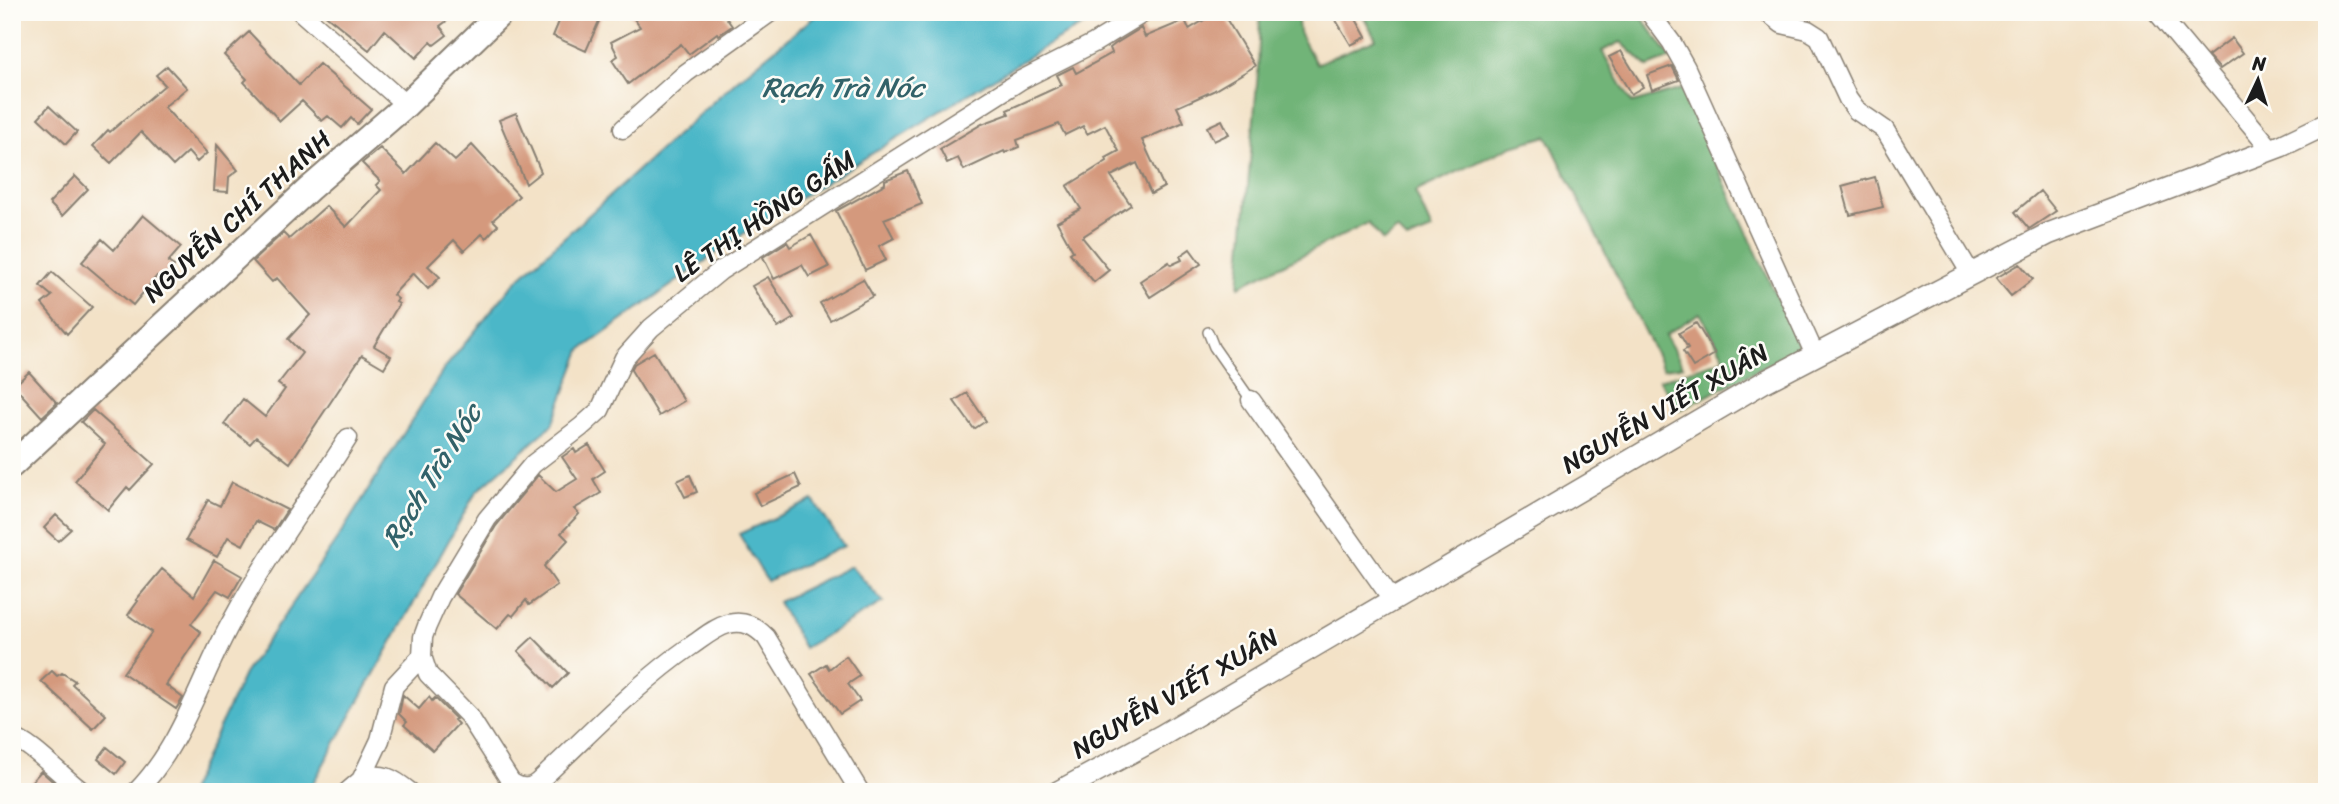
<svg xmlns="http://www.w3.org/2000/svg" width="2339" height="804" font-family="Sriracha,sans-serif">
<rect width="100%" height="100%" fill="#fdfcf7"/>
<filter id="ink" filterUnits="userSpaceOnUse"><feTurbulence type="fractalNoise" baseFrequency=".0143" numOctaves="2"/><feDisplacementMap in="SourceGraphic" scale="14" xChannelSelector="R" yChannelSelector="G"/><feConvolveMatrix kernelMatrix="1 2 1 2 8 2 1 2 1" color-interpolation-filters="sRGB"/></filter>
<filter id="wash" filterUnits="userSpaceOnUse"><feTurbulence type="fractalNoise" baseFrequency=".00686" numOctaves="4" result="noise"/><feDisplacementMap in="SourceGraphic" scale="28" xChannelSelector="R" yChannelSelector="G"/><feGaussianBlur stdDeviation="1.57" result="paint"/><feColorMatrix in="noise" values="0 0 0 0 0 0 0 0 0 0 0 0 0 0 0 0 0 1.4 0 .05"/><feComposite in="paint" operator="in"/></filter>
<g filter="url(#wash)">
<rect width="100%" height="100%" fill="#f3e2c7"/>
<path fill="#71b478" stroke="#46684a" stroke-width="2" d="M1260,12h37l2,20 17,32 60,-25 -15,-27h277l33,46 -23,9 -27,-25 -19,9 30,52 50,-14 118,259 -120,62 -21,-30 66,-21 -25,-46 -35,22 18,31 -20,3 -116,-233 -35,10 -97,46 17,38 -25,10 -10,-10 -14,11 -15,-18 -129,63 19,-214z"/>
<path fill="#4cb7c8" stroke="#346a72" stroke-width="2" d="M820,12h288l-52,28 -306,189 -169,121 -29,75 -76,67 -168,300h-119l55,-118 96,-139 104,-166 71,-87 222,-202z
M813,500l31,46 -77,35 -28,-47z
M851,566l32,36 -79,46 -26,-46z"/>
<g id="blocks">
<path fill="#d4997d" d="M322,12h137l-19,14 7,9 -13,10 -3,-3 -15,16 -31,-28 -16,20z
M563,12h40l-17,39 -33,-15z
M629,12h93l10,14 -13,9 -2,-2 -28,21 -8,-10 -53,40 -16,-24 6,-4 -7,-14 29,-15z
M1218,12h4l33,54 -42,25 -36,16 7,15 -42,18 22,47 -13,7 -14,-31 -26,13 20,29 -49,32 27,33 -15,12 -24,-29 3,-2 -16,-29 24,-13 -14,-23 40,-25 -1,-3 13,-7 -14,-26 -18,9 -4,-8 -18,9 -6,-11 -42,16 2,7 -14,6 -1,-2 -40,19 -6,-12 -11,5 -7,-14 42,-25 27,-10 -2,-4 55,-25 -5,-10 16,-8 3,6 36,-20 -2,-5 5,-4 26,-16 4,9 40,-17 4,9z
M1331,12h21l14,25 -15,8z
M249,32l50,53 20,-21 52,45 -14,15 -6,-6 -9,10 -14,-12 -6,5 -20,-20 -22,20 -36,-39 3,-3 -23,-24z
M2232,38l11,15 -23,16 -12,-13z
M1621,51l22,36 -12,7 -22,-37z
M167,66l20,22 -23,19 43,46 -10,9 -9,-10 -15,14 -32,-34 -30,31 -18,-17 15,-16 2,2 55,-47 -9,-10z
M1672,66l7,14 -27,10 -5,-15z
M49,106l28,26 -11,12 -28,-26z
M516,113l25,59 -15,12 -27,-64z
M1222,120l7,14 -15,7 -7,-14z
M435,143l20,18 17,-16 47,51 -26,24 5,5 -12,13 -4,-4 -18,17 -10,-11 -26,26 12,11 -12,12 -15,-16 -20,22 5,4 -2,3 3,2 -25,42 17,10 -7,12 -22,-13 -72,108 -34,-26 -6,7 -26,-20 19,-25 22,18 20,-28 -7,-5 24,-31 -14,-14 22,-24 -33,-37 -5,4 -19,-21 30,-28 6,6 37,-33 20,21 35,-37 -5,-5 4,-4 -18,-18 18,-15 26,26z
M217,145l21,25 -9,7 -1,15 -14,-1z
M908,171l14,33 -38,15 10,19 -15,8 7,14 -21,10 -29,-59 49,-27v-4z
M75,176l13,13 -26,27 -13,-13z
M1875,177l8,30 -33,8 -8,-29z
M2040,191l16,20 -27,18 -14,-17z
M143,215l38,32 -13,15 6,4 -12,14 -5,-4 -24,29 -51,-43 20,-23 12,11z
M811,235l18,32 -20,10 -7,-12 -28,14 -11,-22 24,-15 3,5z
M1190,249l11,15 -51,33 -10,-16 29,-19 2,3 11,-5 -2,-4z
M2020,264l13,15 -22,17 -15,-18z
M52,272l40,35 -25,27 -25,-30 10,-8 -12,-10z
M768,277l26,41 -16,10 -26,-42z
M863,279l10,17 -43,24 -10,-17z
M1696,323l19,31 -22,13 -10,-16 5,-3 -9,-15z
M654,352l30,49 -25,15 -28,-46 3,-6z
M29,372l28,31 -15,14 -28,-31z
M967,393l19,28 -12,8 -20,-28z
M93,410l61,54 -24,26 -3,-3 -19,23 -33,-29 30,-37 -24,-22z
M589,445l16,26 -12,8 8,14 -27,16 5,5 -18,19 7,7 -24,26 13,19 -28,20 -3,-5 -13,16 -3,-2 -13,15 -42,-35 41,-68 42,-51 18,17 21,-13 -15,-22 12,-8 2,4z
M795,474l6,13 -41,19 -6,-13z
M690,475l7,17 -12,5 -8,-16z
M232,482l55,28 -13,20 -18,-9 -13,24 -15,-8 -11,20 -31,-17 22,-40 12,6z
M56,515l15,14 -13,12 -14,-13z
M214,560l28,16 -12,21 -13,-7 -26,34 10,8 -35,53 17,13 -7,11 -53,-36 29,-41 -24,-17 10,-14 -2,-1 26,-31 32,27z
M533,637l35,36 -15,15 -35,-37z
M846,656l14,20 -12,8 12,17 -20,13 -29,-40 15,-10 3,5z
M52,671l5,5 5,-3 13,8 -3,3 34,31 -13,14 -52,-48z
M403,695l16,14 10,-12 3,4 3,-3 21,21 -2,1 4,4 -25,27 -29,-26 3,-3 -8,-8z
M107,747l18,15 -9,12 -18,-15z
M41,771l19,17 -5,4h-33z"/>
</g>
</g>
<g filter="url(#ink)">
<use href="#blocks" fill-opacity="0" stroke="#887f72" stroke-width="2"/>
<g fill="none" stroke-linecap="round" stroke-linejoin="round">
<defs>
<path id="service" d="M1208,332l6,15 37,53"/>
<path id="minor" d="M301,12l105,93
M1649,12l23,31 14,25 129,287
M1767,12l15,12 26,6 11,7 29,62 8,11 29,20 86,144
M2157,12l114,137
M623,129l63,-56 85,-61
M1251,400l141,199
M422,656l6,18 41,42 42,66c9,6 18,8 27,0 50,-46 97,-97 153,-136 12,-8 23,-18 37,-22 16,-4 27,2 38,13l94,155
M12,738c19,4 51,40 71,54
M361,780c20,-10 33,-1 49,12
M136,792c47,-47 65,-117 97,-173 34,-63 77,-121 115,-181
M347,792l14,-12 19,-40 14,-54 28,-30 1,-19 4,-11 13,-29 47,-78 46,-55 48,-37 19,-17 24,-52 27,-30 69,-57 301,-191 73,-37 51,-31"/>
<path id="tertiary" d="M1058,792l103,-56 603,-354 284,-148 233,-88 46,-22"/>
<path id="secondary" d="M12,465l297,-276 97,-84 96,-93"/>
</defs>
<use href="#service" stroke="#887f72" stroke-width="12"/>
<use href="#minor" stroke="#887f72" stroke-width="21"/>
<use href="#tertiary" stroke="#887f72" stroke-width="24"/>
<use href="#secondary" stroke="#887f72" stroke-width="28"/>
<use href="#service" stroke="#fff" stroke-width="9"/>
<use href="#minor" stroke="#fff" stroke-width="18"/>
<use href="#tertiary" stroke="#fff" stroke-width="21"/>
<use href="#secondary" stroke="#fff" stroke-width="24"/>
</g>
</g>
<g text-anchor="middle" stroke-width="5" stroke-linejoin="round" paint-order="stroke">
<g font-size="26" fill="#1c1c1c" stroke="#fdfcf7">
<text transform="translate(237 216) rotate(-42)" y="9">NGUYỄN CHÍ THANH</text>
<text transform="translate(764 216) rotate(-34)" y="9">LÊ THỊ HỒNG GẤM</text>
<text transform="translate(1665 408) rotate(-30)" y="9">NGUYỄN VIẾT XUÂN</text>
<text transform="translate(1175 693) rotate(-30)" y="9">NGUYỄN VIẾT XUÂN</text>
</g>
<g font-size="28" font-style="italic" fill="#326269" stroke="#fdfcf7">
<text x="843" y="97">Rạch Trà Nóc</text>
<text transform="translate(431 475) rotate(-58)" y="10">Rạch Trà Nóc</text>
</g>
</g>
<rect width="2339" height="804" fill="none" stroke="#fdfcf7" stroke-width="42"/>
<g transform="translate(2258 80) rotate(4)" stroke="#fdfcf7" stroke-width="5" paint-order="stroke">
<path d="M0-5L12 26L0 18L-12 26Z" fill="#1c1c1c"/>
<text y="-10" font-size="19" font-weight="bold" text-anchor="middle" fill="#1c1c1c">N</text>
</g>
</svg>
